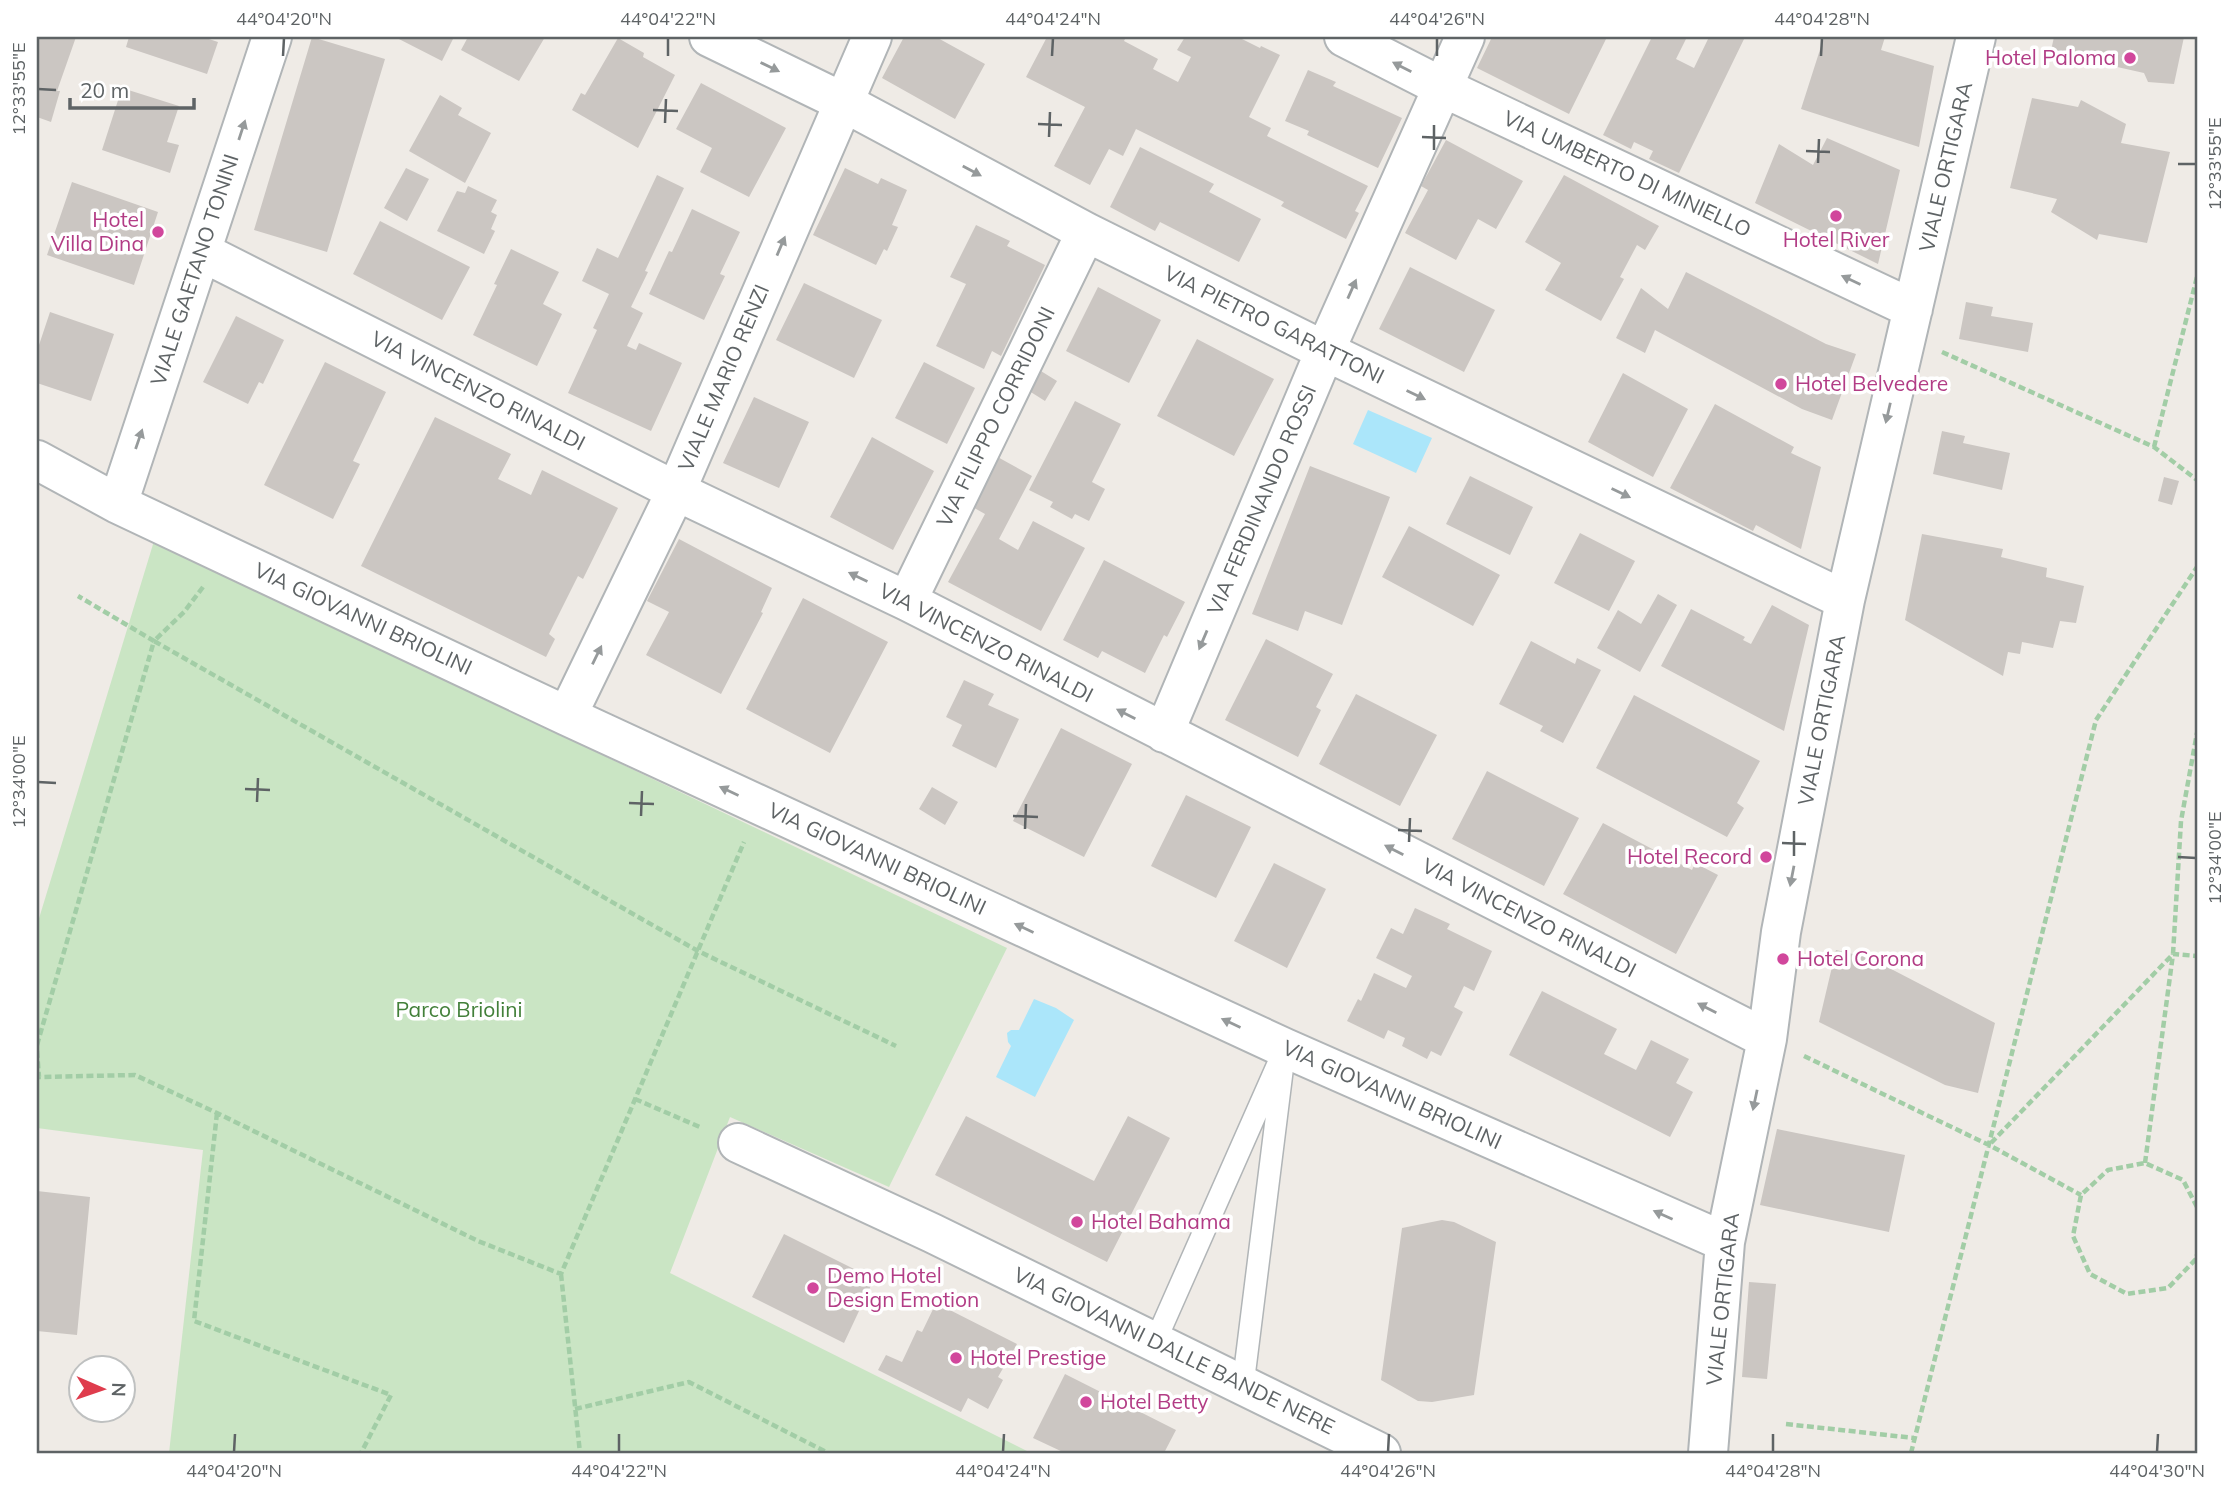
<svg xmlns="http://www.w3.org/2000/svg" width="2234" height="1490" font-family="Mulish,sans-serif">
<rect width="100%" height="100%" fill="#efebe6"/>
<path fill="#cae5c4" d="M154,541l853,407 -118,239 -159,-70 -60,156 361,180h-862l34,-303 -166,-22v-203z"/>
<path fill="#abe6fa" d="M1368,410l64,28 -16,35 -63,-29z
M1034,999l22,9 18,12 -39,77 -39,-20 15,-31 -3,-4 -1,-9 4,-3h8z"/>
<path fill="#cbc6c2" d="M37,37h39l-19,54h3l-9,31 -14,-5z
M129,37h74l15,5 -11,32 -81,-27z
M312,37l73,22 -58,193 -73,-22z
M395,37h59l-12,24z
M468,37h77l-26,44 -58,-31z
M904,37h32l49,27 -30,55 -73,-41z
M1047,37h79l-2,4 34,18 -5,10 25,13 13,-25 -14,-7 8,-13h53l22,11 1,-2 19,9 -31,62 22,11 -4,8 101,50 -13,25 4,2 -13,26 -65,-33 3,-4 -148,-73 -13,27 -14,-7 -19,36 -36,-19 31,-59 -59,-30z
M1492,37h115l-38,77 -92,-46z
M1652,37h35l-11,22 18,9 15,-31h36l-66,136 -30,-14 4,-8 -19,-9 -3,7 -28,-14z
M1824,37h61l-4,13 53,16 -15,81 -118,-38z
M2054,37h130l-10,47 -26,-2 -4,-9 -67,-15 -2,9 -25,-12z
M618,38l26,15 -1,4 32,18 -37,73 -66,-38 9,-17 4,2z
M1308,70l28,12 -3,4 69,32 -24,50 -71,-33 2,-4 -24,-10z
M701,83l85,45 -37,69 -49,-25 12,-24 -36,-19z
M122,88l57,18 -12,36 12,3 -9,28 -68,-23z
M440,95l22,13 -4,7 33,18 -26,50 -56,-32z
M2032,98l46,9 3,-7 45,24 -5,19 49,9 -23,91 -48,-9 -2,6 -46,-28 6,-13 -47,-11z
M1827,138l73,32 -22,94 -123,-61 24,-59 34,21z
M1446,140l77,41 -27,48 -18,-10 -22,41 -51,-27 23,-43 -7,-4z
M1140,147l74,37 -5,8 52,27 -22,43 -79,-40 -5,9 -45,-24z
M406,168l23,11 -22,42 -23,-13z
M845,168l33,16 3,-6 26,12 -15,35 6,2 -11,24 -3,-2 -8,16 -63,-30z
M657,175l27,13 -39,83 3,1 -17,35 12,6 -16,33 9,4 3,-7 43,20 -31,68 -83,-38 29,-63 -4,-2 16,-34 -27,-13 15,-33 21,10z
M1564,175l95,51 -14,24 -8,-5 -17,32 4,2 -23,42 -56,-31 16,-27 -36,-21z
M72,182l86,30 -24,73 -87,-30z
M468,186l29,14 -6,12 6,3 -6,14 4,2 -11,23 -47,-23 20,-40 8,2z
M692,209l48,23 -20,42 5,2 -21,44 -55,-26 20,-43 3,1z
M380,221l90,46 -28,53 -89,-46z
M976,225l34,16 -3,5 38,19 -44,91 -9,-5 -8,18 -48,-23 30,-62 -16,-7z
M511,249l48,23 -16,32 19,10 -25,52 -64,-31 24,-50 -3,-1z
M1410,267l85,43 -31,62 -85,-43z
M1686,272l140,72 30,10 -24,66 -30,-11 -147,-79 -10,23 -29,-15 25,-50 27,21z
M804,283l78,37 -28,58 -78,-38z
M1098,287l63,33 -32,63 -63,-32z
M1966,302l27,5 -2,9 42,7 -5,29 -69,-13z
M50,312l64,22 -23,67 -54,-18v-32z
M236,316l48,24 -21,44 -4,-2 -11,22 -45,-22z
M1197,339l77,40 -40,77 -77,-40z
M325,362l61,30 -33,69 7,3 -27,55 -69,-34z
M924,362l51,26 -28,56 -52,-26z
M1036,368l21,13 -12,20 -19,-12z
M1623,373l65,36 -35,68 -65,-35z
M754,397l55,25 -30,66 -56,-25z
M1075,401l46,23 -29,58 13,7 -16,32 -14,-7 -3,5 -22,-12 3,-5 -24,-12z
M1715,404l79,43 -3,6 30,14 -20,82 -45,-24 -3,6 -83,-43z
M435,417l76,37 -13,25 33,16 11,-25 76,38 -35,71 -5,-3 -29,58 6,5 -9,18 -185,-91z
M1942,431l23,5 -2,7 47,10 -8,37 -69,-16z
M872,437l62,34 -41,79 -63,-33z
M994,455l38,21 -33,63 19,11 15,-29 52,27 -44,83 -93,-49 37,-68 -16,-9z
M1310,466l80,31 -48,128 -37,-14 -7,20 -46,-17z
M1470,476l63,31 -23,48 -64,-31z
M2164,477l15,4 -7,24 -14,-4z
M1409,526l91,49 -27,51 -91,-49z
M1580,533l55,28 -26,50 -55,-28z
M1922,534l81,15 -2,8 46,11 -1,9 38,9 -8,37 -16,-2 -7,27 -31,-6 -2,12 -12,-2 -5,24 -98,-56z
M679,539l93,49 -11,24 2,1 -42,81 -75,-39 23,-43 -22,-11z
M1104,560l81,42 -18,35 -3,-2 -19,38 -43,-22 -4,7 -35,-18z
M1658,594l19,11 -37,67 -43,-24 21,-38 23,14z
M803,598l85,44 -58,111 -84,-44z
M1772,605l37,20 -25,106 -123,-65 30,-57 54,28 -2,3 8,4z
M1266,639l67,35 -17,33 5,3 -23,47 -73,-37z
M1531,641l44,23 2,-6 24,12 -38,73 -23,-12 3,-5 -44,-22z
M964,680l30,14 -6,11 31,14 -23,49 -44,-22 10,-21 -16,-8z
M1356,694l81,41 -37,71 -81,-42z
M1634,695l126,66 -23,42 7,5 -17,29 -131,-69z
M1061,728l71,36 -48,93 -71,-36z
M1487,771l92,47 -35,68 -92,-47z
M932,787l26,15 -13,23 -26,-16z
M1186,795l65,32 -35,71 -65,-32z
M1603,823l89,47 3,-7 23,12 -42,79 -113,-60z
M1274,863l52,26 -39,79 -53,-27z
M1415,908l35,16 -3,5 45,22 -18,40 -10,-5 -10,21 9,5 -22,44 -10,-5 -4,8 -25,-13 3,-8 -17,-8 -4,9 -37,-18 11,-22 3,2 13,-28 32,15 6,-12 -36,-18 15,-30 12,6z
M1836,950l34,8 125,65 -17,70 -33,-8 -126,-63z
M1542,991l75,38 -13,25 32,16 15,-30 38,19 -13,24 17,9 -23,45 -161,-82z
M966,1116l128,65 34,-65 42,22 -63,124 -172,-87z
M1777,1129l128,26 -16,77 -129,-27z
M37,1191l53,6 -13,138 -40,-4z
M1442,1220l12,2 42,20 -22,153 -42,7 -14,-1 -37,-21 21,-152z
M784,1234l90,45 -30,64 -92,-46z
M1749,1282l27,2 -9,95 -25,-2z
M936,1303l81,41 -19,33 5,3 -15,29 -20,-11 -7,14 -83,-42 8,-15 16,7 15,-32 5,2z
M1065,1374l111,56 -12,23h-99l-32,-15z"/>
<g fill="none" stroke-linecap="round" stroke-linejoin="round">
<defs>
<path id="service" d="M1155,1342l130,-294 -42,337"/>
<path id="minor" d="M709,37l134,65 243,130 239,119 520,249
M1344,37l98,50 471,222
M202,252l474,239 231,110 860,438
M37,460l81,44 449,212 718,332 440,194
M118,504l154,-467
M907,601l179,-369
M567,716l109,-225 196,-454
M1164,733l161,-382 140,-314
M738,1143l194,90 449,220
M1708,1453l17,-211 42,-203 14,-107 64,-332 131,-563"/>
</defs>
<use href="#service" stroke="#b1b5b7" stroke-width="24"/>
<use href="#minor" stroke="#b1b5b7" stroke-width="42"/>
<path stroke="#a2cda6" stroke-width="4.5" stroke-dasharray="7 3.5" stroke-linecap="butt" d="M1942,352l212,95 43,33
M2154,447l43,-170
M203,587l-19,25 -30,29 544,310 198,95
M37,1045l117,-404 -76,-45
M37,1051l2,26 96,-2 82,38 261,128 83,33 183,-432
M1804,1056l185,89 92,50
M635,1099l67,29
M217,1113l-23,208 197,74 -30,58
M1991,1143l182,-189 8,-133 16,-88
M2145,1163l28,-209 24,2
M2197,1207l-14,-27 -38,-17 -37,7 -27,25 -8,41 17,38 37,20 41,-6 29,-30v-4
M561,1274l19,179
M575,1409l114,-27 139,71
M1786,1424l128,14
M1911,1453l185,-733 101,-153"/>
<use href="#service" stroke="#fff" stroke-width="21"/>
<use href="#minor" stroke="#fff" stroke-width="38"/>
</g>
<defs><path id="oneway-solid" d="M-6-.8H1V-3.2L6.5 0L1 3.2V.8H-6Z" transform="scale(1.75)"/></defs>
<g fill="#969a9b">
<use href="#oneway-solid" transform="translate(770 67) rotate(26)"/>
<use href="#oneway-solid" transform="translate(1402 67) rotate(-153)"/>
<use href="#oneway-solid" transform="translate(242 130) rotate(-72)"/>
<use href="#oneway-solid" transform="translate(972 171) rotate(28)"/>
<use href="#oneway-solid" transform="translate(781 246) rotate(-67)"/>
<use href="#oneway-solid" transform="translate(1851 280) rotate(-155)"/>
<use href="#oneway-solid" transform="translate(1352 289) rotate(-66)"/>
<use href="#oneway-solid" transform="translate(1416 395) rotate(26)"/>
<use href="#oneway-solid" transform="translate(1888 413) rotate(103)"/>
<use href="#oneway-solid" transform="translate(139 439) rotate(-71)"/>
<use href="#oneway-solid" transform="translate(1621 493) rotate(26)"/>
<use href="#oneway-solid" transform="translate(858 577) rotate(-154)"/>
<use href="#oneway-solid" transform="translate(1203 640) rotate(113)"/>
<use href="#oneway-solid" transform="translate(597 655) rotate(-64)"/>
<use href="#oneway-solid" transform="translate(1126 714) rotate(-153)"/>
<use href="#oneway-solid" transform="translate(729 791) rotate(-155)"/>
<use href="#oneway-solid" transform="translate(1394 850) rotate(-153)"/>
<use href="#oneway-solid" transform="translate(1792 876) rotate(101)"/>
<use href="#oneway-solid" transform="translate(1024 928) rotate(-155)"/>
<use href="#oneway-solid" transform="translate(1707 1008) rotate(-153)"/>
<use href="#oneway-solid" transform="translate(1231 1023) rotate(-155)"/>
<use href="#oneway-solid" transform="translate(1755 1100) rotate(102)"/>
<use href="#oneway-solid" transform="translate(1663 1215) rotate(-156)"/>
</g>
<path fill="none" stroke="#5e6365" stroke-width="2.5" d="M283,56l1,-18M668,56v-18M1052,56l1,-18M1437,56v-18M1821,56l1,-18M38,89l18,1M653,110l25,1M665,123l1,-24M1038,124l24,1M1049,137l1,-25M1422,137l24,1M1434,150v-25M1806,151l24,1M1818,163l1,-24M2178,164h18M38,782l18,1M245,789l25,1M257,802l1,-24M629,803l25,1M641,816l1,-25M1013,816l25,1M1025,829l1,-25M1398,830l24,1M1409,842l1,-24M1782,843l24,1M1794,856v-25M2178,857l18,1M234,1452l1,-18M619,1452v-18M1003,1452l1,-18M1388,1452l1,-18M1773,1452v-18M2157,1452l1,-18"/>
<g fill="#d1479c" stroke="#fff" stroke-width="2.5">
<circle cx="2130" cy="58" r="7"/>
<circle cx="1836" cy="216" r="7"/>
<circle cx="158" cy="232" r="7"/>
<circle cx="1781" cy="384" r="7"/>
<circle cx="1766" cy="857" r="7"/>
<circle cx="1783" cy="959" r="7"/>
<circle cx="1077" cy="1222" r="7"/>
<circle cx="813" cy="1288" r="7"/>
<circle cx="956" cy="1358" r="7"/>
<circle cx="1086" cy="1402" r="7"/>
</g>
<g text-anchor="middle" stroke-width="7" stroke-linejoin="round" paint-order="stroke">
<g font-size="21" fill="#b23c85" stroke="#fff" text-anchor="start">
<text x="2116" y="65" text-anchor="end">Hotel Paloma</text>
<text x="144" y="227" text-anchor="end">Hotel<tspan x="144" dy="24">Villa Dina</tspan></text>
<text x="1836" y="247" text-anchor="middle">Hotel River</text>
<text x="1795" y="391">Hotel Belvedere</text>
<text x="1752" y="864" text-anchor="end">Hotel Record</text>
<text x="1797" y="966">Hotel Corona</text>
<text x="1091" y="1229">Hotel Bahama</text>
<text x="827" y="1283">Demo Hotel<tspan x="827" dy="24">Design Emotion</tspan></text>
<text x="970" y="1365">Hotel Prestige</text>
<text x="1100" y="1409">Hotel Betty</text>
</g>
<g font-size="21" fill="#5e6365" stroke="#fff">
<text transform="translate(1946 167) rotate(-77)" y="7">VIALE ORTIGARA</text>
<text transform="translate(1627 174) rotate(25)" y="7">VIA UMBERTO DI MINIELLO</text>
<text transform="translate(195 270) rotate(-72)" y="7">VIALE GAETANO TONINI</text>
<text transform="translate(1274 325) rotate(26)" y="7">VIA PIETRO GARATTONI</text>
<text transform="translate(724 378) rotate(-67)" y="7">VIALE MARIO RENZI</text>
<text transform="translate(478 391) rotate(27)" y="7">VIA VINCENZO RINALDI</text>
<text transform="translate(996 417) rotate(-64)" y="7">VIA FILIPPO CORRIDONI</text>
<text transform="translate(1262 500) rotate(-67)" y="7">VIA FERDINANDO ROSSI</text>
<text transform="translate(363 619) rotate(25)" y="7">VIA GIOVANNI BRIOLINI</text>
<text transform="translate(986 643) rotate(27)" y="7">VIA VINCENZO RINALDI</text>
<text transform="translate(1822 720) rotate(-79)" y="7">VIALE ORTIGARA</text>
<text transform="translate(877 859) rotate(25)" y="7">VIA GIOVANNI BRIOLINI</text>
<text transform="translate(1529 918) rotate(27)" y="7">VIA VINCENZO RINALDI</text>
<text transform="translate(1392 1095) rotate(24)" y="7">VIA GIOVANNI BRIOLINI</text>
<text transform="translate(1723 1299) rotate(-84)" y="7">VIALE ORTIGARA</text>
<text transform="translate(1174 1351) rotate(26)" y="7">VIA GIOVANNI DALLE BANDE NERE</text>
</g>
<g font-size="21" fill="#43803a" stroke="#fff">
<text x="459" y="1017">Parco Briolini</text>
</g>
</g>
<rect width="2234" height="1490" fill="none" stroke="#ffffff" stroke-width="77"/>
<g transform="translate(102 1389) rotate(92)"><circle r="33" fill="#ffffff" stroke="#bfc1c1" stroke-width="2"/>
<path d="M0-5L12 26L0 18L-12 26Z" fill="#df3c4d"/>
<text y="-10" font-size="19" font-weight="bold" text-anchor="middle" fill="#5e6365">N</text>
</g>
<path d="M70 98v10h124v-10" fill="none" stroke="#5e6365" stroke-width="3.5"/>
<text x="80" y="98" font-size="21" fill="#5e6365" stroke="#ffffff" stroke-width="5" paint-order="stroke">20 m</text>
<rect x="38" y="38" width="2158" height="1414" fill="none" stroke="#5e6365" stroke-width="2.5"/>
<g font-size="18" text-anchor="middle" fill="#5e6365">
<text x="284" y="25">44°04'20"N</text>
<text x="668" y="25">44°04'22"N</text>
<text x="1053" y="25">44°04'24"N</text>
<text x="1437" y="25">44°04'26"N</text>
<text x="1822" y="25">44°04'28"N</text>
<text transform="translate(19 89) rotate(-90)" y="6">12°33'55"E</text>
<text transform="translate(2215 164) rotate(-90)" y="6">12°33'55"E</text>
<text transform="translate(19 782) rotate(-90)" y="6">12°34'00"E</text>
<text transform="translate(2215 858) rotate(-90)" y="6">12°34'00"E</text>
<text x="234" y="1477">44°04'20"N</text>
<text x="619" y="1477">44°04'22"N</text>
<text x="1003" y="1477">44°04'24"N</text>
<text x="1388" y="1477">44°04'26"N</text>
<text x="1773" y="1477">44°04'28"N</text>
<text x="2157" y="1477">44°04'30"N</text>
</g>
</svg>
